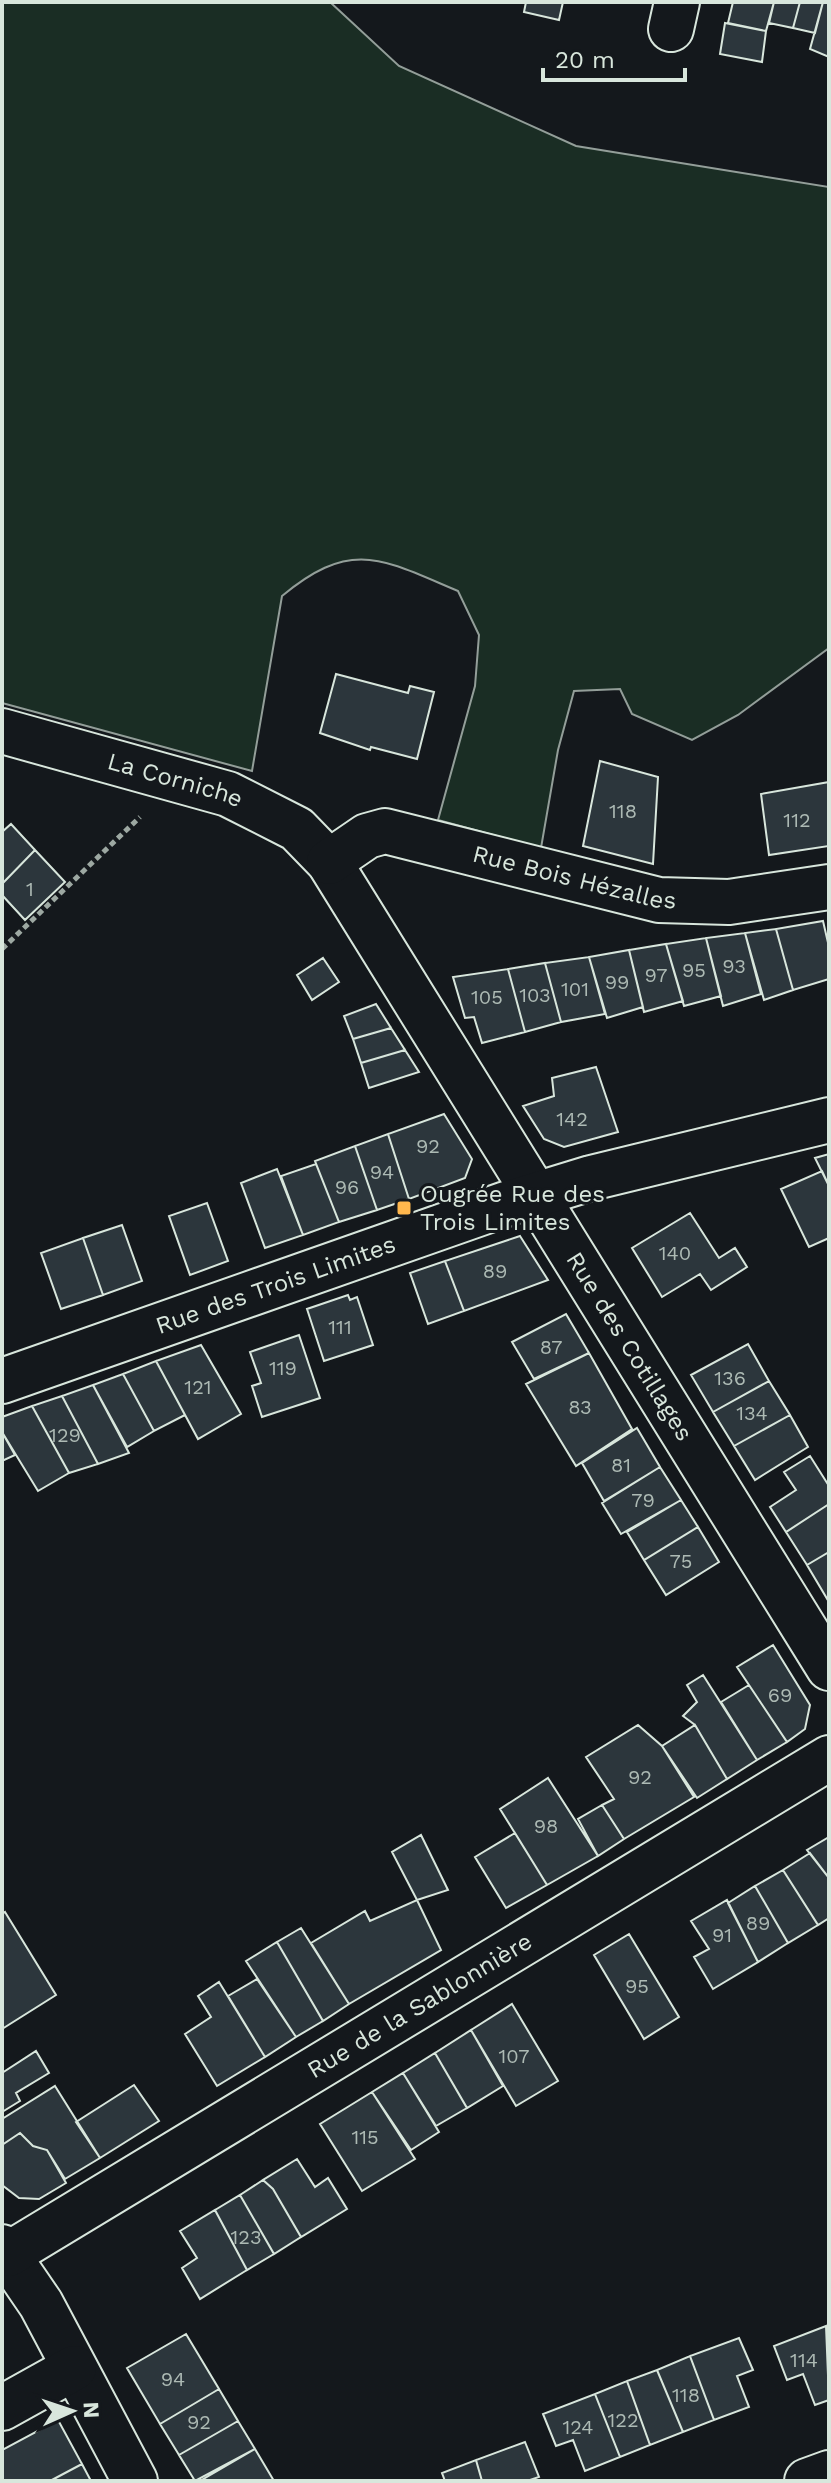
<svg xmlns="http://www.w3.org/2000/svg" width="831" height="2483" font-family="'Work Sans',sans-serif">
<rect width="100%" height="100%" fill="#14181c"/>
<path fill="#1a2d24" stroke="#939e99" stroke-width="2" d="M2,2h328l69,64 177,80 253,41v461l-91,67 -46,25 -60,-26 -12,-25 -46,2 -16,59 -17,98 -103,-28 37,-134 4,-51 -21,-44c-76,-32 -106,-53 -176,5l-30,175 -250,-68z"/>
<path fill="#2c363c" stroke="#d8e6dc" stroke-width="2" d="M526,2h37l-4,18 -35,-8z
M733,2h41l-8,29 -38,-8z
M774,2h26l-7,26 -24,-5z
M800,2h23l-8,31 -22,-5z
M823,2h6v55l-19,-8z
M725,23l41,8 -4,31 -42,-8z
M336,674l72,19 2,-7 24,6 -17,67 -46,-12 -1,3 -50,-17z
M600,761l58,16 -5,87 -70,-18z
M829,782v64l-60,9 -8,-61z
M11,824l24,26 -33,34v-52z
M35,850l30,32 -40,38 -23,-25v-11z
M823,921l6,26v32l-36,11 -17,-61z
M776,929l17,61 -29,10 -19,-67z
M745,933l16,61 -38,12 -17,-68z
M706,938l15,58 -37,10 -18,-62z
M666,944l17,57 -39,11 -15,-62z
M629,950l14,57 -36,11 -18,-61z
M589,957l16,57 -44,8 -16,-59z
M323,958l16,24 -27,18 -15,-25z
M545,963l16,59 -36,10 -17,-63z
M508,969l17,63 -43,11 -8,-26 -9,1 -12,-41z
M376,1004l15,24 -38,11 -9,-23z
M391,1028l14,22 -44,13 -8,-24z
M405,1050l14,22 -50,16 -8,-25z
M596,1067l22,65 -54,15 -20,-8 -21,-33 31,-10 -2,-18z
M444,1114l28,45 -7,19 -56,21 -21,-65z
M388,1134l21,65 -32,11 -22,-64z
M355,1146l22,64 -38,12 -24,-61z
M829,1154v32l-14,-28z
M316,1164l23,58 -36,13 -22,-59z
M277,1169l26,66 -38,13 -24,-65z
M822,1171l7,15v52l-20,9 -28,-58z
M207,1203l21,58 -38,14 -21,-59z
M690,1213l29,45 16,-10 12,19 -36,23 -11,-16 -38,23 -30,-49z
M122,1225l20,56 -39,14 -20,-57z
M520,1236l28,44 -84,31 -19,-50z
M83,1238l20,57 -42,14 -20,-56z
M445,1261l19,50 -36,13 -18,-51z
M348,1295l2,5 7,-3 16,48 -49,16 -17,-52z
M566,1314l23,39 -55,26 -22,-37z
M299,1335l21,63 -58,19 -10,-31 9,-3 -11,-31z
M748,1344l21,37 -56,31 -22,-37z
M201,1345l40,69 -43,25 -42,-78z
M589,1353l43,76 -56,37 -50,-82z
M156,1361l29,54 -31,16 -31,-57z
M123,1374l31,57 -27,16 -34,-62z
M769,1381l21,34 -56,31 -21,-34z
M93,1385l36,68 -31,11 -36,-68z
M62,1396l36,68 -29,9 -37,-67z
M32,1406l37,67 -31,18 -36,-59v-15z
M790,1415l18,32 -53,33 -21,-34z
M637,1428l23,39 -56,34 -22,-38z
M2,1432l13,23 -13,6z
M810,1456l19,30v18l-43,28 -16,-25 26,-17 -12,-18z
M660,1467l21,33 -60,34 -19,-31z
M681,1500l17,27 -54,33 -17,-28z
M829,1504v48l-22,13 -21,-33z
M698,1527l21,35 -53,33 -22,-35z
M829,1552v50l-22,-37z
M773,1645l37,60 -5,24 -18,13 -50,-75z
M703,1675l54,85 -30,19 -32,-54 -12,-9 14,-14 -10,-17z
M749,1685l38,57 -30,18 -36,-58z
M638,1725l24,21 32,51 -70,42 -22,-34 12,-6 -28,-42z
M695,1725l32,54 -30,19 -35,-52z
M548,1778l50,78 -51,29 -47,-76z
M602,1805l22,34 -26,17 -20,-37z
M515,1833l32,52 -41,23 -31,-51z
M421,1835l27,55 -31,10 -25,-48z
M829,1837v41l-22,-28z
M810,1853l19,25v40l-11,7 -35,-55z
M783,1870l35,55 -30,18 -33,-57z
M755,1886l33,57 -30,19 -30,-59z
M417,1900l24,50 -92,54 -38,-61 54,-32 5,10z
M727,1900l31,62 -45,27 -19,-32 15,-8 -18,-28z
M5,1912l51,83 -54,34v-115z
M301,1928l48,76 -26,17 -46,-79z
M629,1934l50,83 -35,22 -50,-84z
M277,1942l46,79 -27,16 -50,-76z
M257,1979l39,58 -31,20 -37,-61z
M219,1982l46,75 -48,29 -32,-52 26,-17 -13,-21z
M512,2004l46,77 -42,25 -45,-76z
M471,2030l32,56 -36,22 -32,-55z
M36,2051l13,22 -33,20 4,8 -18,11v-39z
M435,2053l32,55 -31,18 -33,-53z
M403,2073l36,59 -28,18 -39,-58z
M134,2085l25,36 -59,37 -24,-36z
M55,2086l45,72 -35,21 -18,-29 -14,-4 -13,-13 -18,12v-26z
M372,2092l43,67 -53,32 -42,-67z
M20,2133l13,13 14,4 19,33 -27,16 -20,-1 -17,-13v-40z
M297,2159l18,28 13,-9 19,31 -46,28 -28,-48 -10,-9z
M263,2180l10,9 28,48 -27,17 -34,-59z
M240,2195l34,59 -27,16 -32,-60z
M215,2210l32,60 -47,29 -18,-31 15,-10 -17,-27z
M826,2326l3,74 -14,5 -12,-31 -16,6 -13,-34z
M186,2334l33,55 -59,35 -33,-56z
M739,2338l14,32 -16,6 12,31 -35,13 -24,-64z
M690,2356l24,64 -31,12 -26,-62z
M657,2370l26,62 -33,13 -23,-64z
M627,2381l23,64 -30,12 -25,-63z
M219,2389l19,32 -59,34 -19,-31z
M595,2394l25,63 -35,14 -12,-31 -17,6 -13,-32z
M58,2420l24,44 -32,17h-48v-31z
M238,2421l17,28 -60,32 -16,-26z
M525,2442l14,35 -12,4h-45l-6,-21z
M255,2449l19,32h-74z
M476,2460l6,21h-37l-3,-8z
M82,2464l9,17h-41z"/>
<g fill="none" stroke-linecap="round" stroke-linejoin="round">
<defs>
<g id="minor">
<path d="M671,29l6,-27"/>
<path id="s1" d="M2,731l226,63 69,35 32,33 500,806"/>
<path id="s2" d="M329,862l38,-26 18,-5 274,69 70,2 100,-15"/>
<path id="s3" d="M2,1381l504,-177 85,-26 238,-58"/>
<path d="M2,2247l39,57 94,177"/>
<path id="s4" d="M9,2254l820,-496"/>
<path d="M2,2408l72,-40"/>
<path d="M807,2481l22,-8"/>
</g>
</defs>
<use href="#minor" stroke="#d8e6dc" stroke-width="48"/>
<path stroke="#9da8a2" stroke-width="5" stroke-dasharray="6 4" stroke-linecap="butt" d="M2,949l138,-132"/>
<use href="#minor" stroke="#14181c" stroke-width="44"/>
</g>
<rect fill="#ffb74d" stroke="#14181c" stroke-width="3" x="396" y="1200" width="16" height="16" rx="4"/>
<g text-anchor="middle" stroke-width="6" stroke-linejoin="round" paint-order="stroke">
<g font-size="20" fill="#adbab4">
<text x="623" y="818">118</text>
<text x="797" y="827">112</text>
<text x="30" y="896">1</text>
<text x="734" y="973">93</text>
<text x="694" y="977">95</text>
<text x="656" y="982">97</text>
<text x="617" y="989">99</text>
<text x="575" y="996">101</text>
<text x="535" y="1002">103</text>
<text x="487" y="1004">105</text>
<text x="572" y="1126">142</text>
<text x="428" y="1153">92</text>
<text x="382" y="1179">94</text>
<text x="347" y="1194">96</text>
<text x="675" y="1260">140</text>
<text x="495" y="1278">89</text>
<text x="340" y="1334">111</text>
<text x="551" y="1354">87</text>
<text x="283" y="1375">119</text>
<text x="730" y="1385">136</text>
<text x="198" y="1394">121</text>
<text x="580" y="1414">83</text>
<text x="752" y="1420">134</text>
<text x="65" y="1442">129</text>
<text x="621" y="1472">81</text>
<text x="643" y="1507">79</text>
<text x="681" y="1568">75</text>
<text x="780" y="1702">69</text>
<text x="640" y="1784">92</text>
<text x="546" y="1833">98</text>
<text x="758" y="1930">89</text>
<text x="722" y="1942">91</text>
<text x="637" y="1993">95</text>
<text x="514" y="2063">107</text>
<text x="365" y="2144">115</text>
<text x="246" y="2244">123</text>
<text x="804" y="2367">114</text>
<text x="173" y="2386">94</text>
<text x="686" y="2402">118</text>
<text x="623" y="2427">122</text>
<text x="199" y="2429">92</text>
<text x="578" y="2434">124</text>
</g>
<g font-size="24" fill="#d8e6dc" stroke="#14181c">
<text dy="8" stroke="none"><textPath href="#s1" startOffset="180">La Corniche</textPath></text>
<text dy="8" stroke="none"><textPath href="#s2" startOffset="260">Rue Bois Hézalles</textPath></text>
<text dy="8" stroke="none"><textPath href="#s3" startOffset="290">Rue des Trois Limites</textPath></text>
<text dy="8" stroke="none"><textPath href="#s1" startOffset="928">Rue des Cotillages</textPath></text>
<text dy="8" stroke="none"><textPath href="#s4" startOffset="480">Rue de la Sablonnière</textPath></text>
</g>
<g font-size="24" fill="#d8e6dc" stroke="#14181c" text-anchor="start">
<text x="420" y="1202">Ougrée Rue des<tspan x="420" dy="28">Trois Limites</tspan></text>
</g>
</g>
<rect width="831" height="2483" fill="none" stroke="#d8e6dc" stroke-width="8"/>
<g transform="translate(72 2411) rotate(87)" stroke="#14181c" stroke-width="6" paint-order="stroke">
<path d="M0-6L14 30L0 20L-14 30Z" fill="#d8e6dc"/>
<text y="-12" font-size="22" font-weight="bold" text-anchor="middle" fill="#d8e6dc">N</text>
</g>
<path d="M543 68v12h142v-12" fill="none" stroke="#d8e6dc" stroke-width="4"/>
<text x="555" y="68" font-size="24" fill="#d8e6dc" stroke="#14181c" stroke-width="6" paint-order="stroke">20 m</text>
</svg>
